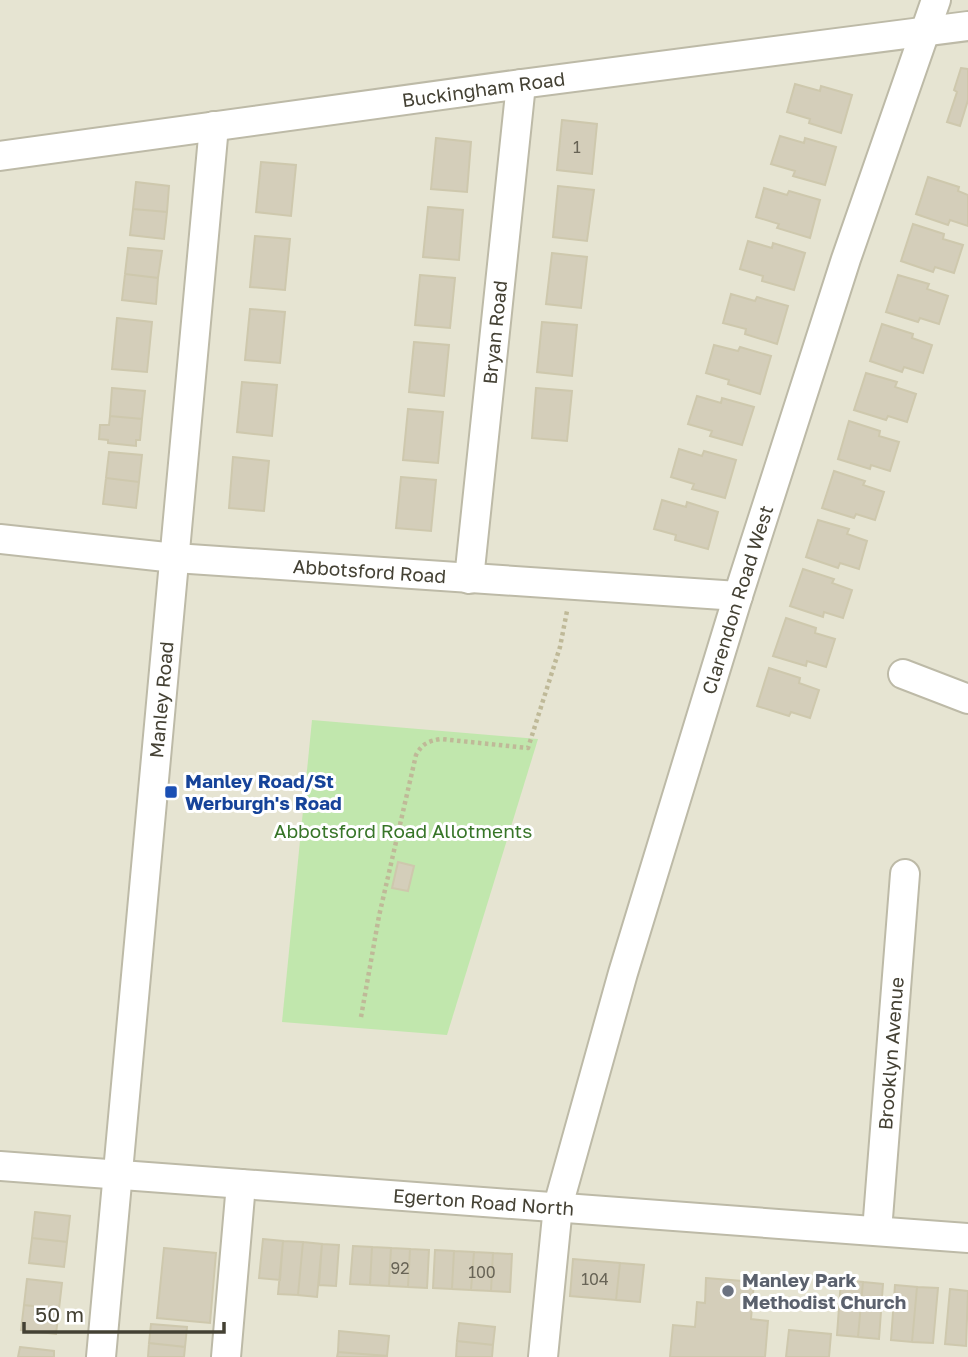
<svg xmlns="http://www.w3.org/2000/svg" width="968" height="1357" font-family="'Golos Text',sans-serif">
<rect width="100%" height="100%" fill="#f2f1e4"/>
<path fill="#e6e4d2" d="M0,0h968v1357h-968z"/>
<path fill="#c1e7ad" d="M312,720l226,19 -91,296 -165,-13z"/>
<path fill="#d4ceba" stroke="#cec8ad" stroke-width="2" d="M961,68l7,1v31l-8,26 -13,-4 10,-30 -3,-2z
M795,84l25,7 1,-5 31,9 -11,38 -32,-10 1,-4 -23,-7z
M562,120l35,4 -5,50 -35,-4z
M780,136l24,7 1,-5 31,9 -11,38 -32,-9 2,-5 -24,-7z
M436,138l35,4 -4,50 -36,-3z
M261,162l35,3 -5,51 -35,-4z
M928,177l31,10 -1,4 10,4v31l-18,-6 -2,5 -32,-11z
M136,182l33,4 -2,26 -34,-3z
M558,186l36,4 -7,51 -34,-4z
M764,188l23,7 2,-4 31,9 -10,38 -33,-10 2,-4 -23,-7z
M428,207l35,3 -4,50 -36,-3z
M133,209l34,3 -3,27 -34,-4z
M913,224l31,10 -1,5 20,6 -9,28 -19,-6 -2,5 -32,-11z
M255,236l35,3 -5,51 -35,-3z
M748,241l24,7 1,-5 32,10 -11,37 -32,-9 1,-5 -23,-7z
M128,248l34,3 -4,27 -33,-4z
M552,253l35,4 -6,51 -35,-4z
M125,274l33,4 -2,26 -34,-4z
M420,275l35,3 -5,50 -35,-3z
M898,275l31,9 -2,5 21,7 -9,28 -19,-6 -2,4 -32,-10z
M731,294l24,7 2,-4 31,9 -11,38 -32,-10 1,-5 -23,-6z
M250,309l35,3 -5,51 -35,-3z
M117,318l35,4 -5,50 -35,-3z
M542,322l35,3 -5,51 -35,-4z
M882,324l31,10 -1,4 20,7 -9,28 -19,-6 -2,5 -32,-11z
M414,342l35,3 -5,51 -35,-4z
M714,345l24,6 2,-4 31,9 -11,38 -32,-10 1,-4 -23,-7z
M866,373l31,9 -2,5 21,7 -9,28 -19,-6 -2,4 -32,-10z
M242,382l35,3 -5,51 -35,-4z
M112,388l33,3 -3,28 -32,-3z
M536,388l36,3 -5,50 -35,-3z
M697,396l24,7 1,-5 32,9 -12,38 -32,-9 2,-5 -24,-7z
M408,409l35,3 -5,51 -35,-3z
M110,416l32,3 -2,21h-4v6l-28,-3v-3l-9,-1 1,-14h9z
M849,421l31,10 -1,5 20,6 -9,29 -19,-6 -1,4 -32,-10z
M679,449l23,7 2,-5 32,9 -11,38 -33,-9 2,-5 -23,-7z
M109,452l33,3 -3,27 -33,-4z
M233,457l36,4 -5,50 -35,-3z
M834,471l31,10 -2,4 21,7 -9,28 -19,-6 -2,4 -32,-10z
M401,477l35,3 -5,51 -35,-3z
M106,478l33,4 -3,26 -33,-4z
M662,500l24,7 1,-5 31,10 -10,37 -33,-9 1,-5 -22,-6z
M818,520l31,9 -2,5 20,7 -8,28 -19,-6 -2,5 -32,-11z
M803,569l31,10 -2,4 20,7 -9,28 -19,-6 -1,5 -33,-11z
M786,618l30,10 -1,5 20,6 -9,28 -19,-6 -1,5 -33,-10z
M769,668l31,10 -1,5 20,7 -9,28 -19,-6 -2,4 -32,-10z
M398,862l16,4 -6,25 -16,-3z
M35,1212l35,4 -3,26 -35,-4z
M32,1238l35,4 -3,25 -35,-4z
M263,1239l20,2 -3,39 -21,-2z
M283,1241l20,1 -5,53 -20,-1z
M303,1242l19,2 -5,53 -19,-2z
M322,1244l17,1 -3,41 -17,-1z
M353,1246l19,1 -2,38 -20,-1z
M372,1247l19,1 -2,38 -19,-1z
M164,1248l52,5 -6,70 -53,-5z
M391,1248l19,1 -2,38 -19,-1z
M410,1249l19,1 -2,38 -19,-1z
M435,1250l19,1 -2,38 -19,-1z
M454,1251l20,1 -3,38 -19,-1z
M474,1252l19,1 -2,38 -20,-1z
M493,1253l19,1 -2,38 -19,-1z
M573,1259l47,4 -4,37 -46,-4z
M620,1263l24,2 -4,37 -24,-2z
M706,1278l48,4 -3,37 17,2 -3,36h-95l3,-32 22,2 2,-25 8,1z
M27,1279l35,4 -3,26 -35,-4z
M841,1280l22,2 -5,55 -21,-2z
M863,1282l20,2 -4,55 -21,-2z
M895,1285l22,2 -5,55 -21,-2z
M917,1287l21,1 -5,55 -21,-1z
M950,1289l18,2 -2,55 -21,-2z
M24,1305l35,4 -3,25 -35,-4z
M459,1323l36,4 -2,18 -36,-4z
M151,1324l36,3 -2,20 -36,-4z
M789,1330l42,4 -2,23h-43z
M339,1331l50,5 -2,20 -49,-4z
M457,1341l36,4 -1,12h-36z
M149,1343l36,4 -1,10h-36z
M20,1347l34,4v6h-36z
M338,1352l49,4v1h-50z"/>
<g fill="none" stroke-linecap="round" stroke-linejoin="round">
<defs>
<g id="minor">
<path id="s1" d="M0,156l521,-72 447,-58"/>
<path id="s2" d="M0,539l175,19 563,38"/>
<path id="s3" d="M469,579l52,-495"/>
<path d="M903,674l65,25"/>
<path id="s4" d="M0,1166l968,72"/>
<path id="s5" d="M877,1231l28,-357"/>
<path id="s6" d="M101,1357l113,-1231"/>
<path d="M226,1357l15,-173"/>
<path id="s7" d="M543,1357l15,-151 65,-233 115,-377 108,-337 90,-259"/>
</g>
</defs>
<use href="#minor" stroke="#bdbaa7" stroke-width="32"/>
<path stroke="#bfb998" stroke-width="4.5" stroke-dasharray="3.5 3.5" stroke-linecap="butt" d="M361,1017l18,-101 37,-161c6,-11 12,-14 25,-16l87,9 32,-101 7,-36"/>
<use href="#minor" stroke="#fff" stroke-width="28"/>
</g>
<rect fill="#1a4fb4" stroke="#fff" stroke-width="2.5" x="164" y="785" width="14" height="14" rx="3.5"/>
<circle fill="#6b7280" stroke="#fff" stroke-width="2.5" cx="728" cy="1291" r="7"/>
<g text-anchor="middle" stroke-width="6" stroke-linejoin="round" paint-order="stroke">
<g font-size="16" fill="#686456">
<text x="577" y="153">1</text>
<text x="400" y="1274">92</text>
<text x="482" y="1278">100</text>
<text x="595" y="1285">104</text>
</g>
<g font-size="19" fill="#444134" stroke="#fff">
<text dy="7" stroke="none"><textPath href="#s1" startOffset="488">Buckingham Road</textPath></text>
<text dy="7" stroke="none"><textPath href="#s3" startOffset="248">Bryan Road</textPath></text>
<text dy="7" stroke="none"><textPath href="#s2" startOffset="371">Abbotsford Road</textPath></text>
<text dy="7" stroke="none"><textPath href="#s7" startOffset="784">Clarendon Road West</textPath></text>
<text dy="7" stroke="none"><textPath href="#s6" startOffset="660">Manley Road</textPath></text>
<text dy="7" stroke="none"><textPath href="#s5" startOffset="178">Brooklyn Avenue</textPath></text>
<text dy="7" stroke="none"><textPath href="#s4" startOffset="485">Egerton Road North</textPath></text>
</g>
<g font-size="19" font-weight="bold" fill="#164399" stroke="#fff" text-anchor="start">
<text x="185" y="788">Manley Road/St<tspan x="185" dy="22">Werburgh's Road</tspan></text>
</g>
<g font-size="19" fill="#377528" stroke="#fff">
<text x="403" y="838">Abbotsford Road Allotments</text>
</g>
<g font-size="19" font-weight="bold" fill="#5b616d" stroke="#fff" text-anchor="start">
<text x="742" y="1287">Manley Park<tspan x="742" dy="22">Methodist Church</tspan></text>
</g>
</g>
<path d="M24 1322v10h200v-10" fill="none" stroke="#444134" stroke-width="3.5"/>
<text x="35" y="1322" font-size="21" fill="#444134" stroke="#ffffff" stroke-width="5" paint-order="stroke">50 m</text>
</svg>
